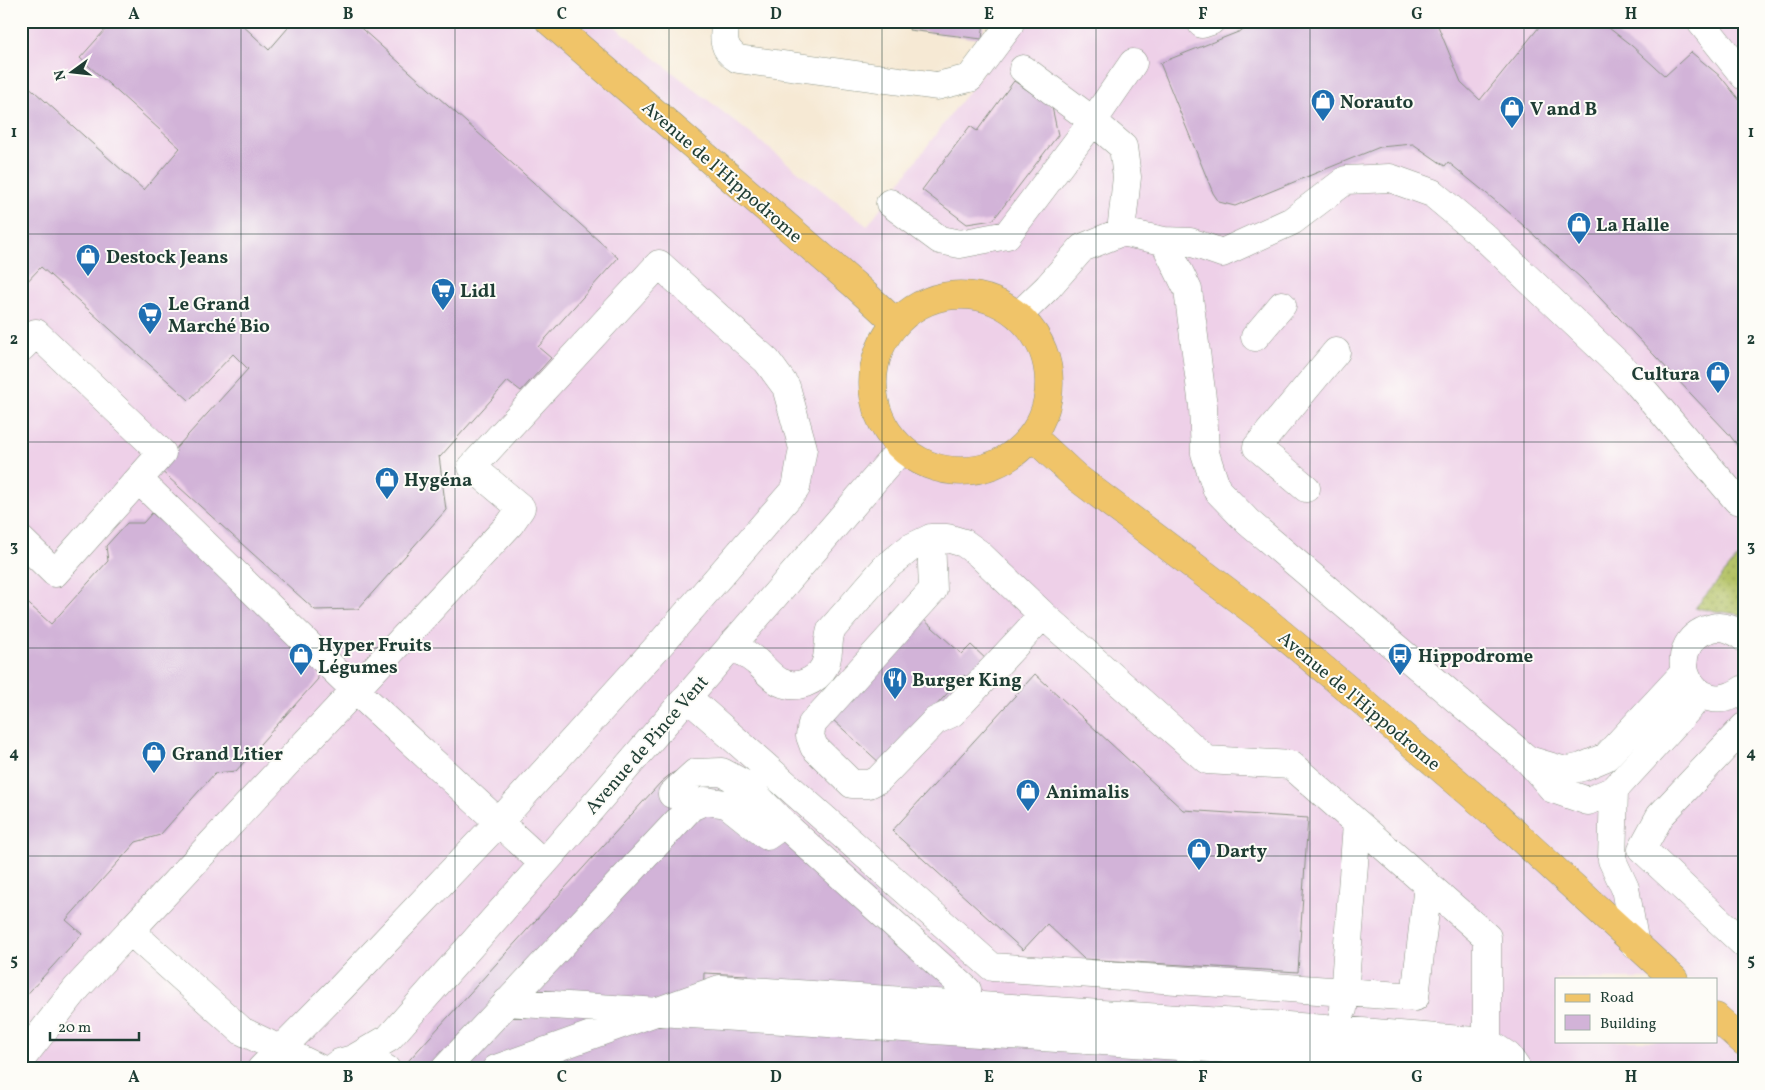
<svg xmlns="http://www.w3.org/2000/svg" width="1765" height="1090" font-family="Vollkorn,serif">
<defs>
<pattern id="park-dots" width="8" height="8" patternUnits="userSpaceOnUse" patternTransform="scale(1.25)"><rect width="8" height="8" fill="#b2c164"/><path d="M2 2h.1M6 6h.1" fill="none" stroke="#909e53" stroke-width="1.8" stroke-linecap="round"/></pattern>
</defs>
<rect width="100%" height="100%" fill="#fdfcf7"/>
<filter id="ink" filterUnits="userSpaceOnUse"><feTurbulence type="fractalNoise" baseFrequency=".02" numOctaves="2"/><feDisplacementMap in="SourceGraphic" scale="10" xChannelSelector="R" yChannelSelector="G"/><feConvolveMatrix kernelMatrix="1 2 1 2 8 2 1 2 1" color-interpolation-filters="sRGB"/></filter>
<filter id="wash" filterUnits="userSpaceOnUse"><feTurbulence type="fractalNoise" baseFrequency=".0096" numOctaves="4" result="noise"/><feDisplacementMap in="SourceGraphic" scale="20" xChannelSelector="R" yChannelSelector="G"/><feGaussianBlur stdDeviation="1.12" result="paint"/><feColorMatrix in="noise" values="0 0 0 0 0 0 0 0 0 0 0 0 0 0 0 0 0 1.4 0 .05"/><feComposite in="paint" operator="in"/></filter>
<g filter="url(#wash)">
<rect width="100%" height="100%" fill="#f6e9d4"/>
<path fill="#eed0e8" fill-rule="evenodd" d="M21,21h587l259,205 154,-205h723v1048h-1723zM1556,979h160v62h-160z"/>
<path fill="url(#park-dots)" stroke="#687f4c" d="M1744,550v65l-49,-7z"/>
<g id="blocks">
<path fill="#d2b3d8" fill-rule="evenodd" d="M113,21h125l31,29 25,-29h59l265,237 -80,89 13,11 -30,33 -13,-10 -68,76 -1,-1 7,54 -88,99 -43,1 -157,-142 90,-99 -15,-15 -44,46 -148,-133 -20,21v-201l4,-4 119,107 36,-42 -100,-90z
M784,21h44l-1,6 -43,-4z
M884,21h100l-2,18 -73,-9 1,-4z
M1266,21h170l25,61 19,18 64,-79h56l32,25 33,30 26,-24 30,25 23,29v348l-16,-21 -146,-154 -79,-72 -55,-45 -3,4 -32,-22 -33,3 -145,59 -16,-4 -6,-9 -53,-130z
M1014,81l38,26 6,28 -65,85 -26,4 -45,-34 48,-64 7,5z
M152,513l164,146 2,20 -82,92 -21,2 -55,62 -24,7 -70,78 16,14 -61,67v-404l30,27 57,-63 -2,-15 21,-23h16z
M923,619l39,35 9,-9 17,16 -18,20 -6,-6 -82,90 -50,-46z
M1035,674l148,136 125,8 -10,154 -214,-13 -37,-35 -24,26 -131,-119z
M683,768l65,10 269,247 477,39 5,5h-1098l260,-287 10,-8zM704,973l44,2 -2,30 -43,-3z"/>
</g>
</g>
<g filter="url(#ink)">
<use href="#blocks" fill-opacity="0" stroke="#8a9384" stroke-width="1"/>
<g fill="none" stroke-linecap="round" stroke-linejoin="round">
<defs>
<path id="minor" d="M726,21c-3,17 -4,28 12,38l199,27 33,-8 39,-52 1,-5
M1700,21l44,55
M1202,24l9,-3
M890,203l50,37 20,4 47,-9 86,-114 -70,-52
M1121,232l6,-55 -4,-30 -30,-26 40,-58
M1164,241l26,1 32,11 70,-32 54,-41 44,-2 42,15 50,42 153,145 102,120
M1019,315l29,-28 34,-39 39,-16 43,9 24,49 15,116 2,47 12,37 31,32 280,238 25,29 35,12 26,-11
M1255,337l27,-32
M21,348l15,-15 126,120 -107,120 -34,-33
M139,480l216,210 188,173
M1306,488l-49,-41 79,-95
M931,538l2,52 -121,134 -2,12 4,11 38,37h17l10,-5 56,-58 17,-8 91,-98
M1744,638c-8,-8 -21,-13 -32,-10 -56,15 -20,98 32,61
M732,644c8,6 17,12 25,18 8,7 15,16 23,20 16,8 36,0 44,-15 6,-11 3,-25 7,-37l54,-62 25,-20 21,-10h16l17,5 14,10 65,62 164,145 84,5 196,172v105
M687,697l305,270 423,30 13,-112
M1744,727l-84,89 -18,33 102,95
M1528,760l37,11 17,-4 24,-10 78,-84
M672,794l23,-21 27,-1 24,13 38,39
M1635,945l-10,-57 -13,-28 2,-70 77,-84 8,-13
M507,1002l778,51 189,10 11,6
M1343,1009l14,-185
M21,1059l56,-71 53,-57
M353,1059l15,1 18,9
M261,1069l80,-81 158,-166 164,-181 133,-153 7,-40 -17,-61 -19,-26 -108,-97 -187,203 49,41 -11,16 -380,407 112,100 79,38
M331,1069l8,-6 14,-4 36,-21 163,-184 349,-405
M445,1069l246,-262 14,-6 22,3 40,32 17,-12 183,166 -7,31
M496,1069l224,-80 567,37 200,16 21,14 9,13"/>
<path id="major" d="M549,21l307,265 40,37
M873 383a88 88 0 1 1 176 0a88 88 0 1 1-176 0Z
M1033,437l43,40 188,142 98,82 130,111 182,167
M1716,1017l28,25"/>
</defs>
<use href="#minor" stroke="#8a9384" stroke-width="29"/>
<use href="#major" stroke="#8a9384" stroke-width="29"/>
<use href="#minor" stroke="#fff" stroke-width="28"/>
<use href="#major" stroke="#f0c469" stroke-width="28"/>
</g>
</g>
<path fill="none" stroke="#1f3d34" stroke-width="1" stroke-opacity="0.55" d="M241,21v1048M455,21v1048M669,21v1048M882,21v1048M1096,21v1048M1310,21v1048M1524,21v1048M21,234h1723M21,442h1723M21,648h1723M21,856h1723"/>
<defs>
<symbol id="shop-pin" viewBox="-11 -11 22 30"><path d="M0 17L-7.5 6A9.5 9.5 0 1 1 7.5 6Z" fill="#1f6fb2" stroke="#fdfcf7"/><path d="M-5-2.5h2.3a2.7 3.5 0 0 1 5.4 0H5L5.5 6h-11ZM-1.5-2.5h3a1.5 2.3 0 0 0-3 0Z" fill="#fff"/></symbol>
<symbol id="supermarket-pin" viewBox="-11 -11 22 30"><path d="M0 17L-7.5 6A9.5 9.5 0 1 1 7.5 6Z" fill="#1f6fb2" stroke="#fdfcf7"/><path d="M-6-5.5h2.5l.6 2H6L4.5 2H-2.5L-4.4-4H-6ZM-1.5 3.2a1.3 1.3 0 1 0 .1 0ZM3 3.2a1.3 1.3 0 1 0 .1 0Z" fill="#fff"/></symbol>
<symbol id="bus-pin" viewBox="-11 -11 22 30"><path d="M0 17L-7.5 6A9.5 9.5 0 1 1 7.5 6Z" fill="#1f6fb2" stroke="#fdfcf7"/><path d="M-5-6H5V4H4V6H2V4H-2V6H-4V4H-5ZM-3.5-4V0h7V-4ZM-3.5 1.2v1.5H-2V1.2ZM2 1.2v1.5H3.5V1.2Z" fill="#fff"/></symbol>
<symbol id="restaurant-pin" viewBox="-11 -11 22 30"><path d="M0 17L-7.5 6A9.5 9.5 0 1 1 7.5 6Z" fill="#1f6fb2" stroke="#fdfcf7"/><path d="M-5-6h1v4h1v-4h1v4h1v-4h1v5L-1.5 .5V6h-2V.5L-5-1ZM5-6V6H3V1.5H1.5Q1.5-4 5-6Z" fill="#fff"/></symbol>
</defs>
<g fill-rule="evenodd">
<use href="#shop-pin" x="1309" y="87" width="28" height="38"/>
<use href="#shop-pin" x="1498" y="94" width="28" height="38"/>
<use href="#shop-pin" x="1565" y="210" width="28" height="38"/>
<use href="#shop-pin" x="74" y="242" width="28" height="38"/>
<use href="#supermarket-pin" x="429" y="276" width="28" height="38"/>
<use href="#supermarket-pin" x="136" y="300" width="28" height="38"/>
<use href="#shop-pin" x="1704" y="359" width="28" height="38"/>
<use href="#shop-pin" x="373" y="465" width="28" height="38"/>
<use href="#shop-pin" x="287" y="641" width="28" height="38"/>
<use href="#bus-pin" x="1386" y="641" width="28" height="38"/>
<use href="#restaurant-pin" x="881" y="665" width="28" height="38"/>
<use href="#shop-pin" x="140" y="739" width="28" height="38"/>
<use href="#shop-pin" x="1014" y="777" width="28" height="38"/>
<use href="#shop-pin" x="1185" y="836" width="28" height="38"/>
</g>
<g text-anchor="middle" stroke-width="4" stroke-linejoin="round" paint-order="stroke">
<g font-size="19" font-weight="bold" fill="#1f3d34" stroke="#fdfcf7" text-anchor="start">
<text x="1340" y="108">Norauto</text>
<text x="1530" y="115">V and B</text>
<text x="1596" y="231">La Halle</text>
<text x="106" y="263">Destock Jeans</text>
<text x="460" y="297">Lidl</text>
<text x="168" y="310">Le Grand<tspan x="168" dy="22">Marché Bio</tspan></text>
<text x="1700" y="380" text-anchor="end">Cultura</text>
<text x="404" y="486">Hygéna</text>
<text x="318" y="651">Hyper Fruits<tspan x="318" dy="22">Légumes</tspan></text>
<text x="1418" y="662">Hippodrome</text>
<text x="912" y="686">Burger King</text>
<text x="172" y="760">Grand Litier</text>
<text x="1046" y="798">Animalis</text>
<text x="1216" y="857">Darty</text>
</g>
<g font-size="19" fill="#1f3d34" stroke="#fdfcf7">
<text transform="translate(723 171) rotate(41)" y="7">Avenue de l'Hippodrome</text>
<text transform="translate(1360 700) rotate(40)" y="7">Avenue de l'Hippodrome</text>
<text transform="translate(646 744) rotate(-49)" y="7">Avenue de Pince Vent</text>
</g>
</g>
<rect width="1765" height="1090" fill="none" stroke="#fdfcf7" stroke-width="55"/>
<rect x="1555" y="978" width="162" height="65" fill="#fdfcf7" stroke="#a4b0a9"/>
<rect x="1565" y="994" width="25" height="8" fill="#f0c469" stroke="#a4b0a9"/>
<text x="1600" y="1002" font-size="15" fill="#1f3d34">Road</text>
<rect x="1565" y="1015" width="25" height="15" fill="#d2b3d8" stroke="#a4b0a9"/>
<text x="1600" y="1028" font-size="15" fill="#1f3d34">Building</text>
<g transform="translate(72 72) rotate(255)" stroke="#fdfcf7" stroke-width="4" paint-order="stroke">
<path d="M0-4L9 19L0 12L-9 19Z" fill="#1f3d34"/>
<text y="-8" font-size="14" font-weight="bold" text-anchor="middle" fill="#1f3d34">N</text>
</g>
<path d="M50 1032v8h89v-8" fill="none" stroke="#1f3d34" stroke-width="2.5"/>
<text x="58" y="1032" font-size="15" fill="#1f3d34" stroke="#fdfcf7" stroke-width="4" paint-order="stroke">20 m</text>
<rect x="28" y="28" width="1710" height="1034" fill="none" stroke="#1f3d34" stroke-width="2"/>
<g font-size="16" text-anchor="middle" font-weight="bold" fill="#1f3d34">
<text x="134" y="19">A</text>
<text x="348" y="19">B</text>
<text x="562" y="19">C</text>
<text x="776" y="19">D</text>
<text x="989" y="19">E</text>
<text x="1203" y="19">F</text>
<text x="1417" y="19">G</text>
<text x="1631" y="19">H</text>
<text x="14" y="137">1</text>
<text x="1751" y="137">1</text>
<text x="14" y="344">2</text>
<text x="1751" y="344">2</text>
<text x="14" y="551">3</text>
<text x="1751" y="551">3</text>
<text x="14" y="758">4</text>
<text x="1751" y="758">4</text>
<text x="14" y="965">5</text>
<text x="1751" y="965">5</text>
<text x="134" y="1082">A</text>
<text x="348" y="1082">B</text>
<text x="562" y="1082">C</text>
<text x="776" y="1082">D</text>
<text x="989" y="1082">E</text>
<text x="1203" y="1082">F</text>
<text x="1417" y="1082">G</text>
<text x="1631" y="1082">H</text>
</g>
</svg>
